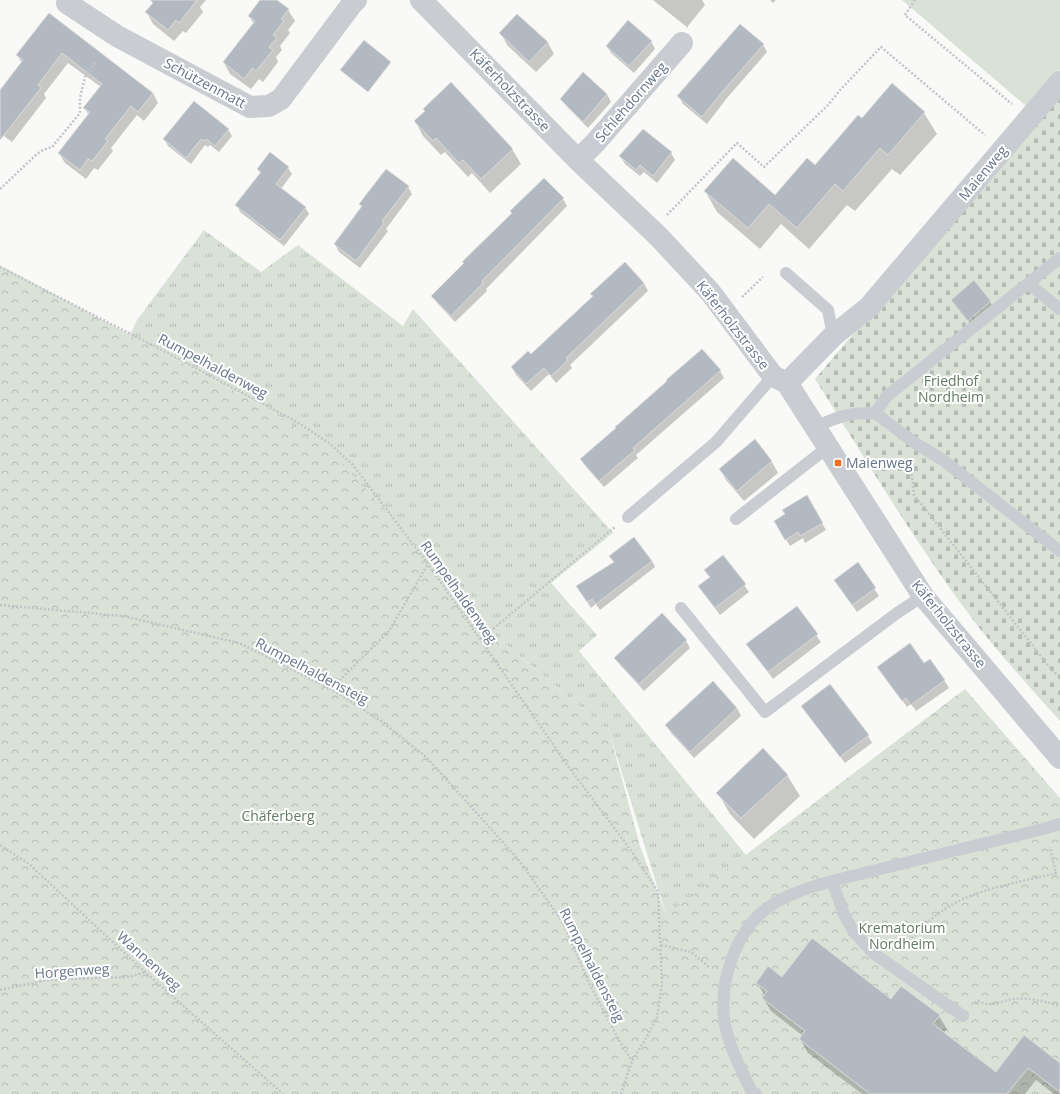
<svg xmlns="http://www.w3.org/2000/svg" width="1060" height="1094" font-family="'Open Sans',sans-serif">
<defs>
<pattern id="grass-tufts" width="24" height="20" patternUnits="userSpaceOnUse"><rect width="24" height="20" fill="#dae2d8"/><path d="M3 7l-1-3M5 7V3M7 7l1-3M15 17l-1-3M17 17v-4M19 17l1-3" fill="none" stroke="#b5bcb5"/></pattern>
<pattern id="forest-crowns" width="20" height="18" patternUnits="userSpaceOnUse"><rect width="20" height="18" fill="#dae2d8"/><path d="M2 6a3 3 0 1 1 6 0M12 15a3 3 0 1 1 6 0" fill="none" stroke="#b5bcb5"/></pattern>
<pattern id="cemetery-stones" width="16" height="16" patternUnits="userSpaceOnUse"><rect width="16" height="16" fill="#dae2d8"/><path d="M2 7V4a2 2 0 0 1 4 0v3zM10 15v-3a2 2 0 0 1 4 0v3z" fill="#b5bcb5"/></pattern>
</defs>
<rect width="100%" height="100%" fill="#f9faf7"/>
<path fill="url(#grass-tufts)" d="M204,230l57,42 37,-27 105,81 10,-17 200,224 -62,50 46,52 -18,16 167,204 159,-120 155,359 -394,-179 -57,-184 -136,-114 -77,-95 -132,-115 -134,-72 7,-15z"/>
<path fill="url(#forest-crowns)" d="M0,265l264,142 62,40 70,75 77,95 136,114 31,115 26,69 299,-226 95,109v296h-1060z"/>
<path fill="url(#cemetery-stones)" d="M1060,90v631c-31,-35 -64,-70 -92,-108 -56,-75 -103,-155 -153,-234z"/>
<path fill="#dae2d8" d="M902,0h158v70l-33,37z"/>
<path fill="#0003" d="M157,0h49l-6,7 3,5 -17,21 -3,-2 -9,10 -21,-17 -6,-11z
M262,0h14l12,10 7,11 -7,9 2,3 -10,13 2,4 -6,7 2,5 -15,20 -4,-3 -8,10 -21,-15 -6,-11 30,-39 -5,-8z
M653,0h49l3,5 -17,21v2z
M770,0h6l-3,3z
M49,14l104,79 5,10 -14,18 -7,-6 -26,33 2,3 -15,19 -4,-2 -8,11 -21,-16 -6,-10 30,-38 -5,-7 17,-21 -33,-24 -24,31 2,4 -34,44 -12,-9v-41l22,-29 -5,-8z
M517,16l31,27 6,11 -18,18 -29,-27 -6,-12z
M651,41l4,8 -21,24 -23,-20 -4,-7z
M763,45l4,7 -40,46 -20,26 -24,-20 -4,-7z
M892,85l32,28 13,21 -37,41 -8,-6 -37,42 -8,-6 -38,44 -28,-25 -21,25 -43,-37 -12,-21 70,5 40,-30 47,-46z
M607,94l4,8 -23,26 -22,-22 -4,-7z
M415,121l97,28 9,15 -31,29 -18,-20 -4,4 -23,-25 -4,3 -18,-19z
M228,129l4,7 -13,16 -9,-7 -2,2 -3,-2 -14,19 -23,-18 -3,-6z
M671,153l4,7 -18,23 -13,-11 -4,4 -15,-12 -4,-7z
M270,154l18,14 4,6 -11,15 24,18 4,7 -25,32 -44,-34 -3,-7 24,-31 -3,-4z
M408,187l4,7 -26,35 2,2 -28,37 -21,-16 -4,-8 27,-37 -2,-2z
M563,199l4,7 -81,83 1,2 -32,31 -18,-19 -5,-7z
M974,282l16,20 5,7 -22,18 -17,-20 -4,-7z
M644,283l4,8 -78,74 2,3 -16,15 -7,-9 -18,17 -15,-16 -4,-8 19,-12 62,-58 -1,-3z
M720,371l4,7 -88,77 2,3 -34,29 -18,-20 -4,-8z
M754,441l18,21 6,11 -34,28 -18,-21 -6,-11z
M806,496l20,34 -21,13 -2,-5 -13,8 -15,-25 11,-6z
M723,556l26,36 -29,23 -21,-28 11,-9 -5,-8z
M652,561l3,6 -55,43 -4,-6 -5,4 -14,-21z
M857,564l22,32 -22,16 -22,-32z
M797,608l24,34 -48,37 -21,-28z
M662,615l24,26 4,7 -46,43 -24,-26 -4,-7z
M924,664l20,16 5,8 -33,23 -5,-7 -4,3 -29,-40z
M737,708l4,8 -47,42 -23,-25 -4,-7z
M807,713l61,23 4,7 -27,20z
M787,775l13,21 -46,43 -24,-25 -12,-21z
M782,978l109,22 48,16 8,13 -3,4 52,40 28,-36 36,28v29h-6l-18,-14 -11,14h-163l-54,-41 -8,-14 3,-3 -32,-25 -8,-13 2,-2 -8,-13z"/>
<path fill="#b3b9c1" stroke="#dbdbd9" d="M150,0h47l-18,23 -3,-3 -8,10 -23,-18 8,-9z
M260,0h17l12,9 -8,10 3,2 -11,14 4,3 -8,9 4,3 -17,21 -4,-3 -8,11 -21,-17 32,-41 -7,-5z
M49,13l104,80 -15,19 -7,-6 -26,33 3,2 -16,20 -4,-2 -8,11 -22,-17 32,-41 -7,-4 19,-24 -40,-31 -24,32 3,3 -41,52v-50l23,-30 -7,-5z
M517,14l31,28 -19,20 -30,-29z
M628,20l24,21 -23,25 -23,-20z
M740,24l24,20 -41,47 -21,26 -25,-21z
M364,40l27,22 -23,30 -28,-22z
M583,72l24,22 -24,28 -23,-23z
M451,82l62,67 -32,30 -18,-19 -4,3 -23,-25 -3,3 -19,-20 11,-10 -2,-2z
M892,83l33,29 -37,43 -8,-7 -37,43 -8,-7 -38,44 -28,-24 -21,24 -44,-37 29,-33 42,37 32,-37 8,7 43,-50 4,3z
M194,101l35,28 -14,17 -9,-7 -2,2 -3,-2 -15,19 -23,-19z
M643,129l29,23 -19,24 -13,-11 -4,5 -17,-14z
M270,152l19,15 -13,17 30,23 -26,33 -45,-35 26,-33 -4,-3z
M386,169l23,17 -27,35 2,2 -28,38 -22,-17 28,-38 -3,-2z
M544,178l20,20 -82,83 1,2 -32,33 -20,-20 33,-33 -2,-1 50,-49 -2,-2z
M625,262l19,21 -78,75 2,2 -17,16 -7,-8 -18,16 -15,-17 17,-16 3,3 62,-58 -3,-2z
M974,280l17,21 -23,20 -17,-21z
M702,349l19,21 -88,78 2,2 -36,31 -19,-22 36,-31 -1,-1 52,-46 -1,-1z
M755,439l17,22 -35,30 -18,-22z
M807,495l16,28 -23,13 -2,-4 -13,8 -11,-19 11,-7 -3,-4z
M634,537l18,24 -56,43 -4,-5 -5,3 -11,-16 38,-24 -5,-6z
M723,555l23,29 -31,24 -17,-22 12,-9 -6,-7z
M858,562l18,26 -24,17 -18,-25z
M797,606l21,28 -50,38 -22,-28z
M662,613l25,27 -48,44 -25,-26z
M910,643l14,20 6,-4 15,21 -34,25 -5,-7 -4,3 -25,-34z
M713,681l24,27 -47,44 -25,-27z
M830,684l39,51 -29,22 -39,-51z
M763,748l25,27 -47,43 -25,-25z
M812,938l79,61 10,-13 39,29 -7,9 63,48 28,-37 36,28v29l-32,-24 -21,26h-137l-71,-55 6,-8 -43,-33 5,-7 -11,-8 12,-17 14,11z"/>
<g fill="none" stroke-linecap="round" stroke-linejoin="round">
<path stroke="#c2c4c7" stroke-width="2.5" stroke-dasharray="2 2" stroke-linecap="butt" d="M915,0l-10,15 107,89
M0,189l37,-35 6,-4 9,-3 28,-34v-15l5,-21 11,-15
M667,215l70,-72 27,24 64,-62 13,-16 40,-42 104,88
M0,267l154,79 143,76 32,21 24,22 75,99 140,202 62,83 28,42 4,92 -5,35 -12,22 -13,21 -11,33
M742,297l21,-20
M912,462l-1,5 3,28 138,175 8,8
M0,605l123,11 116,27 92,46 50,32 46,37 91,101 44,62 27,62 30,57 13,21
M481,639l134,-112
M331,689l58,-58 39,-67
M0,845l29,19 116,108 138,122
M661,945l30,7 19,16
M902,951c12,-17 28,-33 46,-44 30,-19 74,-25 108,-34l-6,-26
M0,990l47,-10 82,-3 16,-5
M975,1004l3,-3c13,7 22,0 36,-2 15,-2 32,3 46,7"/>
<path stroke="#c9ccd0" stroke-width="12" d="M1060,258l-173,138 -12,17 40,30 28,17 117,91
M786,273l42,37 5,26
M1029,284l31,25
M815,427c22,-10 35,-15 60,-14
M628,517l88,-75 57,-66
M736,519l92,-72
M681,608l84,104 132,-99 26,-17
M832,881l12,33 9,17 20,22 90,63
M756,1094l-5,-4c-10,-21 -21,-42 -26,-65 -7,-42 10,-97 48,-121 18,-11 39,-17 59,-23l211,-52 17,-5"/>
<path stroke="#c9ccd0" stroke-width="22" d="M421,0l157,160 81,77 52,56 62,83 14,7 136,213 137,162
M67,3l50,33 133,71 19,-1 12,-7 71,-95 4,-4
M578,160l17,-17 87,-100
M787,383l46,-47 36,-29 191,-225"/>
</g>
<rect fill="#f06e21" stroke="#fff" stroke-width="1.5" x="834" y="459" width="8" height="8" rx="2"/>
<g text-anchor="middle" stroke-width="4" stroke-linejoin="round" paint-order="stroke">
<g font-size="14" fill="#66758a" stroke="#fff">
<text transform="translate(205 83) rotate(28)" y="5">Schützenmatt</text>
<text transform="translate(510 90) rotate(46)" y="5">Käferholzstrasse</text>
<text transform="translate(631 102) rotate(-49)" y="5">Schlehdornweg</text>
<text transform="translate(983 173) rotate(-50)" y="5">Maienweg</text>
<text transform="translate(733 325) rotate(52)" y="5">Käferholzstrasse</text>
<text transform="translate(213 366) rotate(28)" y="5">Rumpelhaldenweg</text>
<text transform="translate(459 592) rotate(55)" y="5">Rumpelhaldenweg</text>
<text transform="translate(949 624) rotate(51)" y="5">Käferholzstrasse</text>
<text transform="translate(312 671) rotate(28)" y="5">Rumpelhaldensteig</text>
<text transform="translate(149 961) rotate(42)" y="5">Wannenweg</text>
<text transform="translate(592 965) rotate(63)" y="5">Rumpelhaldensteig</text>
<text transform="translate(72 971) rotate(-4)" y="5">Horgenweg</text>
</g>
<g font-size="14" fill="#637b62" stroke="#fff">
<text x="951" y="386">Friedhof<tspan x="951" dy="16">Nordheim</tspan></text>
<text x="278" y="821">Chäferberg</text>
<text x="902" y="933">Krematorium<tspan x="902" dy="16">Nordheim</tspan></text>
</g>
<g font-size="14" fill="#66758a" stroke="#fff" text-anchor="start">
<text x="846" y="468">Maienweg</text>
</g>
</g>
</svg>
